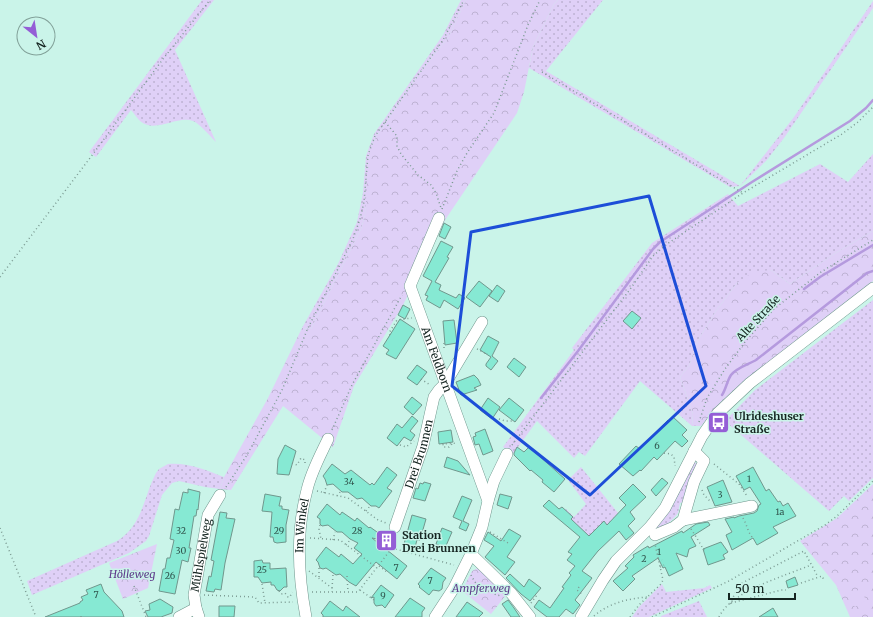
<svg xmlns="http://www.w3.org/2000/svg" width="873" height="617" font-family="Merriweather,serif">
<defs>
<pattern id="grass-dots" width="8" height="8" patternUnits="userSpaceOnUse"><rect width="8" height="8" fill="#dfd0f7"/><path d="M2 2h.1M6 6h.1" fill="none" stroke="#beb2d3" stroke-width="1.8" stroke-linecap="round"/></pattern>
<pattern id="forest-crowns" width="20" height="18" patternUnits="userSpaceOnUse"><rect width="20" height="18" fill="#dfd0f7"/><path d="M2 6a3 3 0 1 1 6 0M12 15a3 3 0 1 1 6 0" fill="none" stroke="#beb2d3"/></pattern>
</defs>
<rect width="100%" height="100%" fill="#caf4e9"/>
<path fill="url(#grass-dots)" d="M202,0h12l-39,50 41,92c-5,-5 -17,-19 -23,-21 -17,-6 -38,14 -54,-1 -3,-3 -5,-7 -8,-10l-35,47 -7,-5z
M461,0h5l-18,38 -27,33 -45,66 -4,8 -7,70 -4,14 -50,100 -9,-1 36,-64 19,-42 6,-29 3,-37 8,-22 69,-99z
M558,0h45l-57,71 194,115 54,-69 79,-116v7l-89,130 -18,23 -26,25 -10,1 -201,-119 4,-21 21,-43z
M873,154v77l-39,23 -44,30 -19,-14 -34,13 -21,28 -18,29 -9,26 -9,11 13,37 -1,12 -52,-45 -55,75 -6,-4 -5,6 -37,-37 -24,33 -10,-7 71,-97 -2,-2 80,-105 76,-49 10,12 82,-42 28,18z
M873,300v178l-24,23 -5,-5 -15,15 -104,-90 30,-31z
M694,461l3,3 -11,37 -6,2c-1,3 -1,7 -2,10 -6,9 -21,19 -31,24l19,-21 7,-11z
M168,464c19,-2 38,6 56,13l-4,12 -15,-2 -26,-6 -7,2 -10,12 -13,41 -3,5 -17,12 -97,42 -5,-14 90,-40c26,-16 26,-43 39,-68l3,-4z
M581,467l37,46 -11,12 -4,-3 -14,15 -27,-25 4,-3 8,8 12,-13 -18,-24z
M662,584l4,8 38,-4 6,-3 2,3 -63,29h-17l7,-10z
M699,601l8,16h-46v-1z"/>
<path fill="url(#forest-crowns)" d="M466,0h92l-4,4 -21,43 -9,45 -7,21 -72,107 -42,85 -49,81 -21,61 -50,-41 -52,84 -11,-1 4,-12 44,-79 34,-70 9,1 50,-100 4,-14 4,-60 3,-10 4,-8 45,-66 27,-33z
M873,231v50l-130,101 -22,20 -20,24h-9l1,-12 -13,-37 9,-11 9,-26 18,-29 21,-28 16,-11 18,-2 19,14 44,-30z
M873,484v133h-23l-14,-32 -36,-44 37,-23z
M157,544l-9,44 -25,11 -14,-36z
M480,567l26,28 -15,19 -29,-23 10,-20z"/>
<path fill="#dfd0f7" d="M860,589l6,11 -11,7 -7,-11z"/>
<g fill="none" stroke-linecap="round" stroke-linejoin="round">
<path stroke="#b59ade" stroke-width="2.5" d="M804,289l16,-12 53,-32
M722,395c4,-6 5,-14 9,-20 5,-7 18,-11 25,-15l111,-87 6,-2
M541,398l37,-47 75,-102 7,-7 92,-60 98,-61 16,-13 7,-8"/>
</g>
<path fill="#86e9d3" stroke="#70978d" d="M444,223l7,4 -6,12 -6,-3z
M441,241l12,6 -6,10 2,1 -14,24 6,3 -2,5 17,8 3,-4 6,4 -7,11 -14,-9 -4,8 -14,-8 2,-4 -3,-1 7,-14 -9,-5z
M479,281l13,10 -12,16 -14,-10z
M497,285l8,6 -7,11 -9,-6z
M403,305l7,4 -5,10 -7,-4z
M632,311l9,7 -9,11 -9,-8z
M400,319l15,10 -19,30 -10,-5 3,-4 -6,-4z
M454,320l3,23 -12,2 -2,-24z
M488,336l11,6 -7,14 6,5 -7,9 -5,-4v-2l5,-7 -11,-7z
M514,358l12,9 -7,10 -12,-10z
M417,365l10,7 -10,13 -10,-7z
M474,375l4,4 3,6 -7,3 3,2 -16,5 -5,-13z
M412,397l10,8 -9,10 -9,-8z
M488,398l12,9 -8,12 -12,-9z
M509,398l15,12 -9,12 -16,-12z
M412,416l6,5 -8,10 5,4 -4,6 -7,-4 -7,9 -10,-8 10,-14 5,4z
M673,417l14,13 -5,5 6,6 -6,6 -7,-6 -18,19 -3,-3 -13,14 -1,-1 -7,6 -14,-12 17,-18 4,3 28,-29 1,1z
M485,429l8,22 -10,4 -4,-11 -4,1 -2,-8 3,-1 -1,-3z
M451,430l2,12 -14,2 -1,-12z
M285,445l11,6 -7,24 -12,-1 1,-15z
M517,447l7,5 5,-5 36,32 -11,13 -12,-10 1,-2 -12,-10 -1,1 -16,-16v-2z
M447,457l11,4 12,14 -26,-8z
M332,464l13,10 6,-4 19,15 2,-2 2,2 13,-18 10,8 -10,13 5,3 -13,17 -3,-2h-5l-9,-8 -5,1 -9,-7h-6l-9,-8 -6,1 -2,-6 -2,-3z
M753,467l13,24 3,-2 9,13 2,-1 3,5 5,-3 8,13 -23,11 5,6 -21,12 -4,-7 -21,12 -6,-15 6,-3 -7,-13 9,-2v1l5,-2 15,-3 3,-2 2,-6 2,-1 -11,-17 -6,3 -8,-14z
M662,478l6,5 -12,13 -5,-6z
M723,480l9,22 -17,4 -8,-19z
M424,482l7,2 -6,17 -12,-3 3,-10 2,1 2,-6 3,1z
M633,484l13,13 -16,15 5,7 -7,7 6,7 -8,7 -7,-9 -21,20 -16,20 10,7 -17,22 5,5 -7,9 -7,-5 -7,8h-12l-13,-10 5,-7 11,8 14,-20 -2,-1 9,-12 -2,-2 6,-7 -8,-6 5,-6 -4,-2 12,-15 -37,-31 6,-6 10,9 3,-2 11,10 -2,2 18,17 15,-15 3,4 19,-20 -7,-7z
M188,489l12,3 -2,18 -1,-1 -1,7h-2l-5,32h2l-3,14 -6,-2 -7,34 -16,-3 4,-22h2l2,-11h3l4,-18 -4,-1 5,-30 4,1 4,-18 5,1z
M265,494l16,3 -2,9h3v3l7,1 -3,15v17l-9,1 -3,-1 -1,-5h-3l2,-25 -10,-1z
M500,494l12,3 -4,12 -11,-4z
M462,496l10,4 -9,21 6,3 -3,7 -7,-3 3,-7 -9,-4z
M327,504l13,11 2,-3 13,9 2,-3 12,10 1,-1 21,15 -19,-4 35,28 -10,13 -21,-17 -20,24 -7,-4 -9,-8 -4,1 -10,-7 -3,1 -3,-1 -2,-6 -2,-2 10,-13 13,10 2,-3 12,10 9,-10 -8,-6 4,-5 -8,-4 -8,-7h-5l-9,-7 -6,1 -2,-2v-5l-3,-2z
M220,512l7,1 -1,5 9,1 -10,44 -4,27 -6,-1 -1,3 -8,-1 3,-15 2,1 3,-16 -3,-1z
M412,515l14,4 -6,21h-3l-2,7 -11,-3z
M708,522l2,3 -19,12 5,9 -7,3 -2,8 -11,-4 7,16 -14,7 -4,-9 -2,1 -5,-10 -26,18 3,3 -12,12 -10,-10 15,-13 -3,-2 9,-9 -1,-2 15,-9 1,2 33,-17 1,2 13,-9z
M442,528l10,4 -7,16 -9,-4z
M509,529l12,7 -14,21 8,5 -10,13 -20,-18 9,-11 -10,-6 4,-8 13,9z
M721,542l7,10 -5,3 2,4 -17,6 -5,-16z
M262,560l1,3h7v6l16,-1 1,19h-3l-4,4 -3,-1 -3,-5h-3v-3l-9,1 -4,-6h-4v-16z
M431,568l15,10 -3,4 -1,7 -3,2 -6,-1 -4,5 -10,-8 1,-1 -2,-2z
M510,574l14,13 5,-8 12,9 -11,13 -9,-7 -15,-16z
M795,577l3,8 -10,3 -2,-7z
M101,584l3,8 18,19 2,6h-79l35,-14v-1l3,-2 -2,-3 7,-3 -2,-4z
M381,585l13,10 -9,13 -3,-3 -6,1 -2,-3v-6l-3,1z
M410,598l15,10 -3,4v5h-27z
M160,599l13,8 -1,6 -11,4h-13l-3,-6 5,-1 -1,-6z
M508,600l6,8 6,9h-9l-9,-13z
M330,601l13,10 3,-5 14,11h-37v-2l-2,-2z
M467,602l16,11 -4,4h-23z
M219,606h16l-1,11h-15z
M773,608l5,9h-19z"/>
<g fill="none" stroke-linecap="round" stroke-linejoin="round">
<defs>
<g id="minor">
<path id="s1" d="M439,218l-29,68 78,215 -6,26 -11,27 40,39 19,24"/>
<path d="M488,501l6,-20 13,-27"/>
<path d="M683,520l69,-14"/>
<path id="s2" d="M395,527l28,-81 11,-49 5,-7 6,-6 37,-62"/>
<path d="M655,535l19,-8 9,-7 11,-38 10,-21 -10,-10"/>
<path d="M179,617l17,-9"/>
<path id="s3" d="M199,617l-3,-9 -2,-13 14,-80 12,-20"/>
<path id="s4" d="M306,617c-8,-42 -10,-86 1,-127 4,-18 13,-34 21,-51"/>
<path d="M435,617l19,-29 17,-34"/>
<path d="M581,617l22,-37 13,-19 34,-34 15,-19 37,-72 16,-23 32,-30 123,-95"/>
</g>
</defs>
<use href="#minor" stroke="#6e968c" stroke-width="12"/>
<path stroke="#7c9b93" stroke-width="1.5" stroke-dasharray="1 3" stroke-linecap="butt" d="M542,72l201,121
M385,122l12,14v10l4,8 17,21 13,10 5,8 5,15
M442,209l15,-38 10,-18 27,-40 34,-88 12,-25
M0,277l93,-123 70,-95 47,-59
M390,335l-1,-2 8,-13 15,-2
M444,348v-5
M477,349l10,5v-1
M421,379l9,6
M499,419l6,2h7
M699,422l8,-24 18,-29 20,-27 29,-33 47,-37 52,-32
M332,430l20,-45 50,-90
M452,444l-3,3h-6v-3l14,-1
M400,445l6,2 8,-6
M512,445l119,-157 22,-32 14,-12 76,-51 99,-59 16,-12 15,-15
M664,453l7,1 3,3 1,9
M292,463l5,2 4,-7 4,2v4
M714,464l25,20 8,12
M226,487l21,-32 35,-65 26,-62 45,-89 7,-20 4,-17 4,-47 7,-19 68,-96 21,-40
M702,490l2,5 6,6
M317,491l31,7 30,22 8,3
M324,493l3,-8
M337,496l4,-5
M366,511l4,-5
M743,518c4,7 5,15 10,20
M320,525l-1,4 2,10
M0,528l36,89
M691,529l4,6 10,17
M490,532l18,11
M310,538l30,2 37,28
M333,540l2,-8
M346,545l4,-5
M392,548l62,17
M658,559l4,1
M379,566l8,6
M660,567l4,-2
M319,568v10
M309,571l23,17v4
M471,575c3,6 7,12 14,15 6,3 6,0 12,6l3,-1
M347,576l1,16
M801,583l21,-7 2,4
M262,584l3,19
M134,586l12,31
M579,587l-2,3 6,5
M332,588l1,-13
M360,590l14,10
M279,591l2,3 4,-1 3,4h2l2,-5
M312,592h46l37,-48v-7
M204,595l51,2 4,6 34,-1
M531,603l6,-8 -1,-1
M731,603l50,-13h5
M730,604l7,-15 5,-6 62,-32 14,26
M81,616v1
M594,616c15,-13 33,-17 53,-19
M630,617l9,-12 22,-21 2,-4 -8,-36
M652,617l77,-36 96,-56 12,-9 36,-35
M719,617c12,-26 66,-41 92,-52"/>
<use href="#minor" stroke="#fff" stroke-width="11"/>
</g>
<path fill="none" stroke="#1d4ed8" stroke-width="3" stroke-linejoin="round" d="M649,196l57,190 -116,109 -138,-109 19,-154z"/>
<defs>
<symbol id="bus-square" viewBox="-11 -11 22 22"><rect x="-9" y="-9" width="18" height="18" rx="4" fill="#945ed6" stroke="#caf4e9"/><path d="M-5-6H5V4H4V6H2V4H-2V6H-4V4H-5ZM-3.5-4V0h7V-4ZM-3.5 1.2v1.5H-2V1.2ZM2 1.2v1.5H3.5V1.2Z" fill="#fff"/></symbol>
<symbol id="building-square" viewBox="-11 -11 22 22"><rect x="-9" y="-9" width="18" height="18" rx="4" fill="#945ed6" stroke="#caf4e9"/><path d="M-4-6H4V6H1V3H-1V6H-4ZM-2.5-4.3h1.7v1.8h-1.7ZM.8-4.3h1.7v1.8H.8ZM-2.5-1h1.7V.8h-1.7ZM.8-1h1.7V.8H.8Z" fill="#fff"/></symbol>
</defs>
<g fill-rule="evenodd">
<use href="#bus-square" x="706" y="410" width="25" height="25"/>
<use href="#building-square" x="374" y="528" width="25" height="25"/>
</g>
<g text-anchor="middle" stroke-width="3" stroke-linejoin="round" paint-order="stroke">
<g font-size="9" fill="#31564e">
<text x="657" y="449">6</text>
<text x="749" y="482">1</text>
<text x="349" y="485">34</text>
<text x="720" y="498">3</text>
<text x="780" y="515">1a</text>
<text x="181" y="534">32</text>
<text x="279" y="534">29</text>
<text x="357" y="534">28</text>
<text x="181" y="554">30</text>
<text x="659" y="555">1</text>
<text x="644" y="562">2</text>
<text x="396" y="571">7</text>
<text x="262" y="573">25</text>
<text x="170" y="579">26</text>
<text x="430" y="584">7</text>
<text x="96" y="598">7</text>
<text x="383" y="599">9</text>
</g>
<g font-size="11" fill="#152521" stroke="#caf4e9">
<text transform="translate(758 318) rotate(-47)" y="4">Alte Straße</text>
<text dy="4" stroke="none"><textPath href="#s1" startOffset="152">Am Feldborn</textPath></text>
<text dy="4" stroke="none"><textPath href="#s2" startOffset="77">Drei Brunnen</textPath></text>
<text dy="4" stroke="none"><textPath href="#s4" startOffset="92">Im Winkel</textPath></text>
<text dy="4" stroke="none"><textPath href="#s3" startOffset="63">Mühlspielweg</textPath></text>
</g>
<g font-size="11" font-weight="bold" fill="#152521" stroke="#caf4e9" text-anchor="start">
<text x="734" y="420">Ulrideshuser<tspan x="734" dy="13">Straße</tspan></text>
<text x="402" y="539">Station<tspan x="402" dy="13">Drei Brunnen</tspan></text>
</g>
<g font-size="11" font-style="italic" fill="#5f3b8b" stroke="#caf4e9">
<text x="132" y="578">Hölleweg</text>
<text x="481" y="592">Ampferweg</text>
</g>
</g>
<g transform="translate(36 36) rotate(150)"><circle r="19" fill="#caf4e9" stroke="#82a199"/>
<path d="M0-3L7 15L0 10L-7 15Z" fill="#945ed6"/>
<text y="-6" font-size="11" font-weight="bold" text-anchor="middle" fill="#152521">N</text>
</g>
<path d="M729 593v6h66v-6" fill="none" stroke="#152521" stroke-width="2"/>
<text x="735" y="593" font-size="12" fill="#152521" stroke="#caf4e9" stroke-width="3" paint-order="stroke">50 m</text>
</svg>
